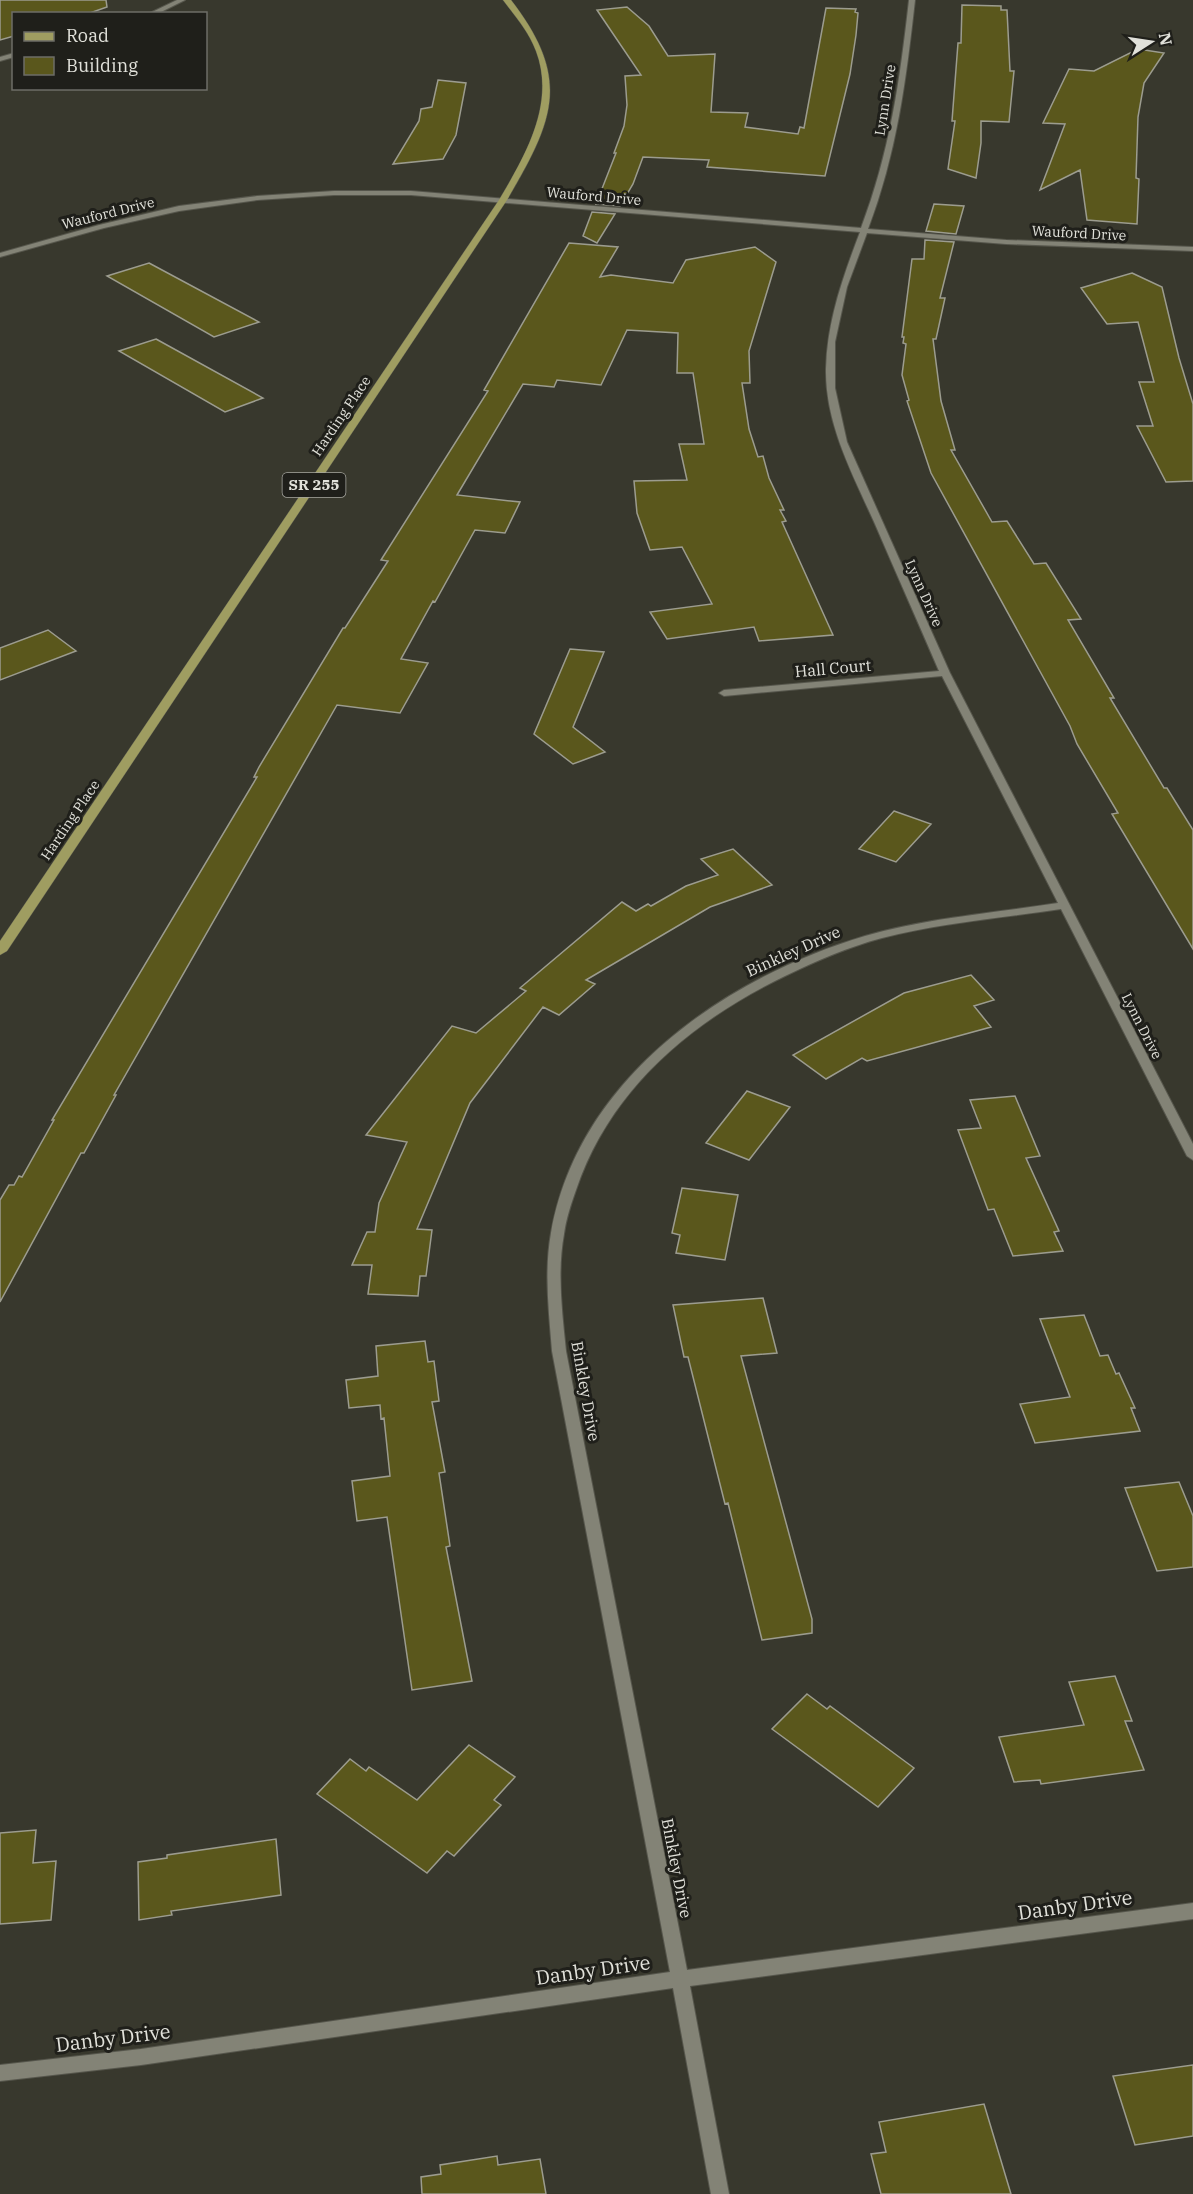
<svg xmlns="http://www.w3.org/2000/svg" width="1193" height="2194" font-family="'IBM Plex Serif',serif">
<rect width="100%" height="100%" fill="#38382d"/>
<path fill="#5a571c" stroke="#9c9c8f" stroke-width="1.5" d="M0,0h106l1,7 -20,7h-73v22l-14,4z
M962,5l39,1v4h6l3,61h4l-5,51 -28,-1v22l-5,35 -28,-9 7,-48h-3l6,-78h3z
M627,7l22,19 19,30 47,-2 -4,58 37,1 -3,14 53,7 2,-7 4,1 22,-120 30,1 -1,3 3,1 -2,22 -6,39 -25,102 -118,-9 2,-7 -66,-3 -10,27 -13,22 -24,-2 20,-51h-2l10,-27 3,-21 -2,-29 16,-1 -44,-65z
M1138,49l26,4 -20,30 -6,34 -2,61 3,1 -2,45 -50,-4 -7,-50 -40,20 25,-66 -22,-1 26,-54 25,2z
M438,80l28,3 -10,52 -13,24 -50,5 26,-43 2,-12 11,-2z
M934,204l30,2 -8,28 -30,-3z
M592,212l23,2 -18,29 -14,-7z
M925,240l29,2 -14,56h5l-9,41h-3l8,62 14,49h-4l41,72 15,-1 27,43 12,-1 35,56 -13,1 46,78h-4l54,90h3l26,42v119l-81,-135 6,-1 -41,-69 -7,-18 -139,-253 -24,-72 2,-1 -7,-25 4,-31 -3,-1 1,-6h-2l10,-78h12z
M569,243l49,4 -18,30 11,-2 62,8 13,-23 69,-13 21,15 -27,89 1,32h-8l7,46 9,28 5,-1 6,22 15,32h-4l6,11 -4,1 51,113 -74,6 -5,-14 -87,12 -17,-27 62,-8 -30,-57 -32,3 -13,-37 -3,-32 53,-1 -8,-36h25l-11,-71h-16l1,-40 -51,-3 -26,55 -44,-5 -3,7 -31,-3 -66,111 63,7 -15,31 -30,-3 -40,72 -2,-1 -32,58 27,4 -28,50 -63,-8 -223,390h2l-32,58h-3l-81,149v-102l9,-15h5l5,-9 3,1 32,-57h-2l205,-343h-3l5,-10 84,-139h2l43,-67 -7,-1 107,-169 -4,-1z
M149,263l110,59 -45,15 -107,-61z
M1132,273l30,14 17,71 14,46v77l-27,1 -29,-56h16l-14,-44h15l-16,-60 -31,2 -26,-36z
M156,339l107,59 -38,14 -106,-61z
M48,630l28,21 -76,29v-32z
M570,649l34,3 -31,75 32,25 -32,12 -39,-30z
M894,811l37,13 -35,38 -37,-13z
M733,849l39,36 -62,22 -124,73 9,4 -36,31 -16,-8 -73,96 -53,126 15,1 -6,46h-6l-2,20 -50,-2 4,-29h-20l15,-33h8l4,-29 28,-61 -41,-7 86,-109 24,7 50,-42 -6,-3 102,-86 14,9 12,-7 3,2 35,-20 32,-11 -17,-16z
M971,975l23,25 -20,6 17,21 -124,34 -5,-3 -36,21 -33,-24 111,-62z
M747,1091l43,16 -41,53 -43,-17z
M1015,1096l25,60 -14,2 33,73 -5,1 9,19 -50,5 -19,-47 -6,1 -30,-80 23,-2 -11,-28z
M682,1188l56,7 -13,65 -49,-7 4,-18 -8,-2z
M763,1298l14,55 -36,3 71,263v14l-50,7 -34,-137 -3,1 -37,-147h-4l-11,-52z
M1084,1315l16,41 8,-1 8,19 3,-1 16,35h-4l9,23 -105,12 -15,-39 50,-7 -30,-78z
M425,1341l3,21 6,-1 5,40 -7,1 13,70 -6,1 11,73 -4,1 26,134 -60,9 -25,-173 -30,4 -5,-40 38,-5 -6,-58 -3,1 -1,-14 -31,3 -3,-28 32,-4 -2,-30z
M1179,1482l14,34v51l-36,4 -32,-83z
M1115,1676l17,45h-7l19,49 -103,14 -1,-4 -26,2 -15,-45 85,-12 -15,-43z
M807,1694l20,15 3,-3 84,62 -36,39 -106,-78z
M469,1745l46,32 -21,23 7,5 -47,51 -7,-5 -20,22 -110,-79 33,-35 16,12 3,-4 48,33z
M36,1830l-3,33 23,-2 -5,59 -51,4v-91z
M276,1839l5,56 -110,16 1,4 -33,5 -1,-58 29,-4v-3z
M1193,2065v71l-58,9 -22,-69z
M984,2104l27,90h-130l-10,-40 15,-2 -7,-30z
M497,2156l1,9 42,-6 6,35h-124l-1,-17 20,-3 -1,-9z"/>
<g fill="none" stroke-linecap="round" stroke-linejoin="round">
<defs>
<path id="minor" d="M177,0h8l-28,14h-9z
M909,0h6c-9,81 -18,152 -47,229l138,11 187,7v4l-187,-7 -139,-11 -20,54 -12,55v46l12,54 103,231 243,471v16l-6,-4 -126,-247c-60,9 -121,14 -179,29 -34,9 -66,23 -97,38 -93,45 -175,113 -209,214 -5,14 -10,29 -12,44 -7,38 -2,78 2,117l121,619 506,-67v16l-503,67 39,208h-18l-38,-206 -532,77 -141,16v-16l141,-16 529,-77 -118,-621c-3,-39 -8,-79 -1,-118 27,-154 173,-255 314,-297 62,-18 129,-23 193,-33l-116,-227 -218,20 -5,-3 5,-3 215,-19c-21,-49 -43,-98 -64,-147 -22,-49 -50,-100 -49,-155 1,-48 17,-92 34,-137l-449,-37h-77l-77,5 -78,11 -75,17 -104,29v-4l99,-28 80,-19 78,-10 77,-5h77l450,37c29,-76 39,-148 48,-228z
M14,53v4l-14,4v-4z"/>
<path id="primary" d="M503,0h8c61,79 43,120 -4,200l-500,751 -7,4v-14l499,-741c26,-44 57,-96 37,-149 -7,-19 -21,-35 -33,-51z"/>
</defs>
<use href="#minor" stroke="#56564c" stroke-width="2"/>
<use href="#primary" stroke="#56564c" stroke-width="1"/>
<use href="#minor" fill="#838376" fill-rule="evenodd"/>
<use href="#primary" fill="#9f9d61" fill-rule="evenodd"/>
</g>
<g text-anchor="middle" stroke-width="6" stroke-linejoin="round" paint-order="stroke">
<g font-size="14" fill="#e1e1da" stroke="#1f1f1a">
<text transform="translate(885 100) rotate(-81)" y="5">Lynn Drive</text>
<text transform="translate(594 196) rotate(5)" y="5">Wauford Drive</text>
<text transform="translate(108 213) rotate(-14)" y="5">Wauford Drive</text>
<text transform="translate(1079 233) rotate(3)" y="5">Wauford Drive</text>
<text transform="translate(341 416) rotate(-56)" y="5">Harding Place</text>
<text transform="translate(924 593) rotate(66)" y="5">Lynn Drive</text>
<text transform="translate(70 820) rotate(-56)" y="5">Harding Place</text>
<text transform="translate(1142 1026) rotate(63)" y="5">Lynn Drive</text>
</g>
<rect fill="#1f1f1a" stroke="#a7a7a0" stroke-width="1.5" x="282.5" y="473" width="63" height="24" rx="4.5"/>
<g font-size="15" font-weight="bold" fill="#e1e1da">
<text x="314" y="490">SR 255</text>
</g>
<g font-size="16" fill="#e1e1da" stroke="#1f1f1a">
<text transform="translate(833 668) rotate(-5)" y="6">Hall Court</text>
<text transform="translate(793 951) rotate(-24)" y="6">Binkley Drive</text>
<text transform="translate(586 1391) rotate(80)" y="6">Binkley Drive</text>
<text transform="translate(677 1868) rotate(79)" y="6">Binkley Drive</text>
</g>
<g font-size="20" fill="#e1e1da" stroke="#1f1f1a">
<text transform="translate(1075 1905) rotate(-8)" y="7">Danby Drive</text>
<text transform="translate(593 1970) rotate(-8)" y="7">Danby Drive</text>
<text transform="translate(113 2038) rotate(-7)" y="7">Danby Drive</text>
</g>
</g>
<rect x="12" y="12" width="195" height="78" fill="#1f1f1a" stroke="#6d6d67" stroke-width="1.5"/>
<rect x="24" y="32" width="30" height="9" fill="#9f9d61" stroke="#6d6d67" stroke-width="1.5"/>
<text x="66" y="42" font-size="18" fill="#e1e1da">Road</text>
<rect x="24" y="57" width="30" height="18" fill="#5a571c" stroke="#6d6d67" stroke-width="1.5"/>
<text x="66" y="72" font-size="18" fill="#e1e1da">Building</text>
<g transform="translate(1151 42) rotate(78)" stroke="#1f1f1a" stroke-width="4.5" paint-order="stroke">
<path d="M0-4.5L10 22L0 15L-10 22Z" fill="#e1e1da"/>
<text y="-9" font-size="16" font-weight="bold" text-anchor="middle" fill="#e1e1da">N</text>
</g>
</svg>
